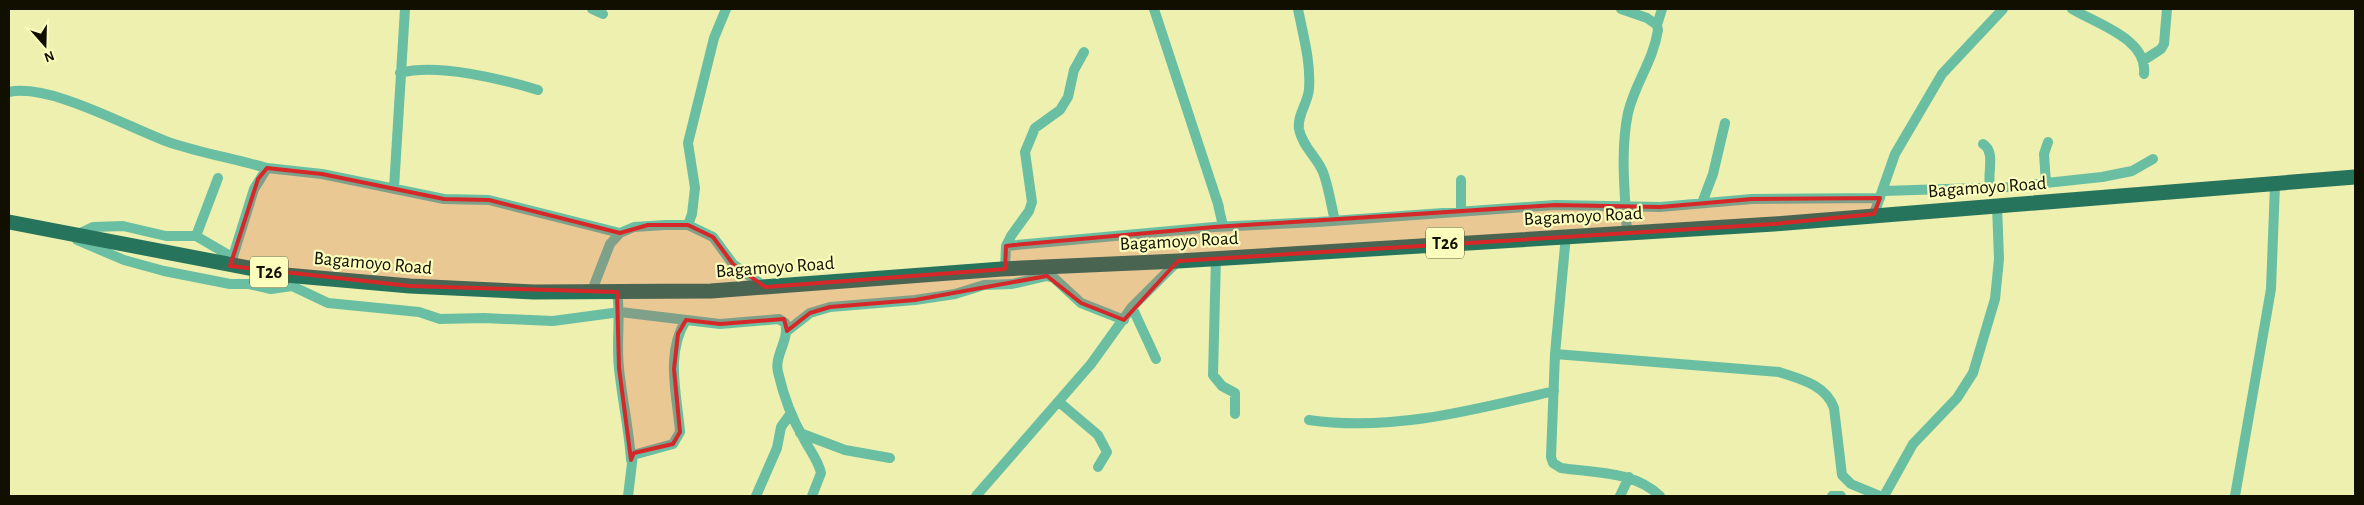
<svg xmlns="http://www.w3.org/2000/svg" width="2364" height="505" font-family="'Alegreya Sans',sans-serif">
<rect width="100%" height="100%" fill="#eef0af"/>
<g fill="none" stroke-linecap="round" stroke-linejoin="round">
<path stroke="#6abfa2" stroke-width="10" d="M592,9l11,5
M1154,9l65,198
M1298,9c5,26 13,53 11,80 -1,14 -12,26 -10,40 3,17 18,28 24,43 6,16 8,33 12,49
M1621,9l26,9 10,7 1,5c-5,32 -23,53 -30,83 -8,38 -3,80 -1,119
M2072,9c25,15 76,30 72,65
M1657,25l5,-16
M2144,60l17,-11 3,-5 3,-35
M400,73c37,-10 102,6 138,17
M9,92c41,-9 120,36 162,51 31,10 64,16 96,25
M1983,144c13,8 4,29 7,43
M2046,183l-2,-29 4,-12
M394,188l11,-179
M1883,191l126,-4 93,-10 30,-6 21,-12
M1217,200l6,26
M1702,203l11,-29 12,-51
M1461,212v-32
M1874,214l21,-60 47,-80 61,-65
M688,225l4,-11 3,-26 -7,-45 26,-105 12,-29
M76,235l17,-8 30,-1 43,10h30l36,21
M1566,235l-11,119 -4,103 2,6 8,5c34,5 73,3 99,28
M196,236l22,-58
M77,240l47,20 40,11 66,13h19l22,5 21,-3 36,17 91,9 21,7 44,-1 69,3 67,-9 100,12 59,-5 6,4c5,17 -11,32 -7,49 5,22 14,47 26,67 6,12 14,21 17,34l-9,23
M1006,246l208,-19 104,-5 237,-17 105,2 92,-8 128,-1
M1216,258l-3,117 9,11 13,7v21
M230,266l24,-77 13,-21 55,6 122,25 45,1 131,33
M1005,269l1,-23 5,-10 18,-25 3,-9 -7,-50 10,-24 25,-18 8,-13 6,-27 10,-18
M617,292c4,25 -1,50 2,76 3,31 10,61 12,92
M591,293l19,-49 10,-11 14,-6 31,-2h23l25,12 20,27 32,23
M1132,307l24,52
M787,331l23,-18 20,-6 85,-7 40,-6 29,-9 28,-1 35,-8 7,2 27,25 43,17
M1555,354l224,18c22,7 47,13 55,36l8,67 9,9 29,12
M1059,402l39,33 9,17 -9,15
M1309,420c82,12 165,-10 245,-29
M800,433l45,17 45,8
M628,496l5,-41 40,-11 7,-12c-3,-38 -15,-78 6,-112
M756,496l21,-48 4,-21 10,-14
M976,496l115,-132 41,-57 46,-46
M1620,496l9,-19
M1832,496h9
M1884,496l29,-52 44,-46 16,-25 22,-74 4,-40 -2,-54
M2235,496l36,-207 4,-104"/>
<path stroke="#27745d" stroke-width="15" d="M9,222l276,53 125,11 124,6 177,-1 291,-22 176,-8 596,-37 581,-47"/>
</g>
<path fill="#d62828" fill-opacity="0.2" stroke="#d62828" stroke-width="4" stroke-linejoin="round" d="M267,168l55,6 122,25 45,1 131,33 28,-8h40l25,12 20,27 32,23 240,-18 1,-23 8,-1 200,-18 341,-22 105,2 92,-8 128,-1 -6,16 -100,10 -596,37 -54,59 -43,-17 -34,-27 -132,24 -85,7 -20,6 -23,18 -3,-12 -64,5 -34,-4 -8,14 -4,35 6,63 -7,12 -39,9 -3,7 -12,-92 -2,-76 -207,-6 -180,-20 28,-87z"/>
<g text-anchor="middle" stroke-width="4.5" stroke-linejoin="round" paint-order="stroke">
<g fill="#fbfdbc" stroke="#565638" stroke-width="1">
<rect x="1426" y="227.5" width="38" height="31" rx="4"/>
<rect x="250" y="256.5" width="38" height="31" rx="4"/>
</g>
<g font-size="18" font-weight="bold" fill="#100f00">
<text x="1445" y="249">T26</text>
<text x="269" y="278">T26</text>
</g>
<g font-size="19" fill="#100f00" stroke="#fbfdbc">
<text transform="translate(1987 186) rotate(-4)" y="7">Bagamoyo Road</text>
<text transform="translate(1583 215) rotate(-3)" y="7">Bagamoyo Road</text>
<text transform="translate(1179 240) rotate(-3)" y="7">Bagamoyo Road</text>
<text transform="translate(373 262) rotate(5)" y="7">Bagamoyo Road</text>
<text transform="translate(775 266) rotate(-4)" y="7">Bagamoyo Road</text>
</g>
</g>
<rect width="2364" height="505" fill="none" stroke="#100f00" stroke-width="20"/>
<g transform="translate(45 45) rotate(160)" stroke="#fbfdbc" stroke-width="4" paint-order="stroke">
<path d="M0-4L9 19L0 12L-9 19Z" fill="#100f00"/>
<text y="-8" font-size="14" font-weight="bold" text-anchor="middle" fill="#100f00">N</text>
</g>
</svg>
